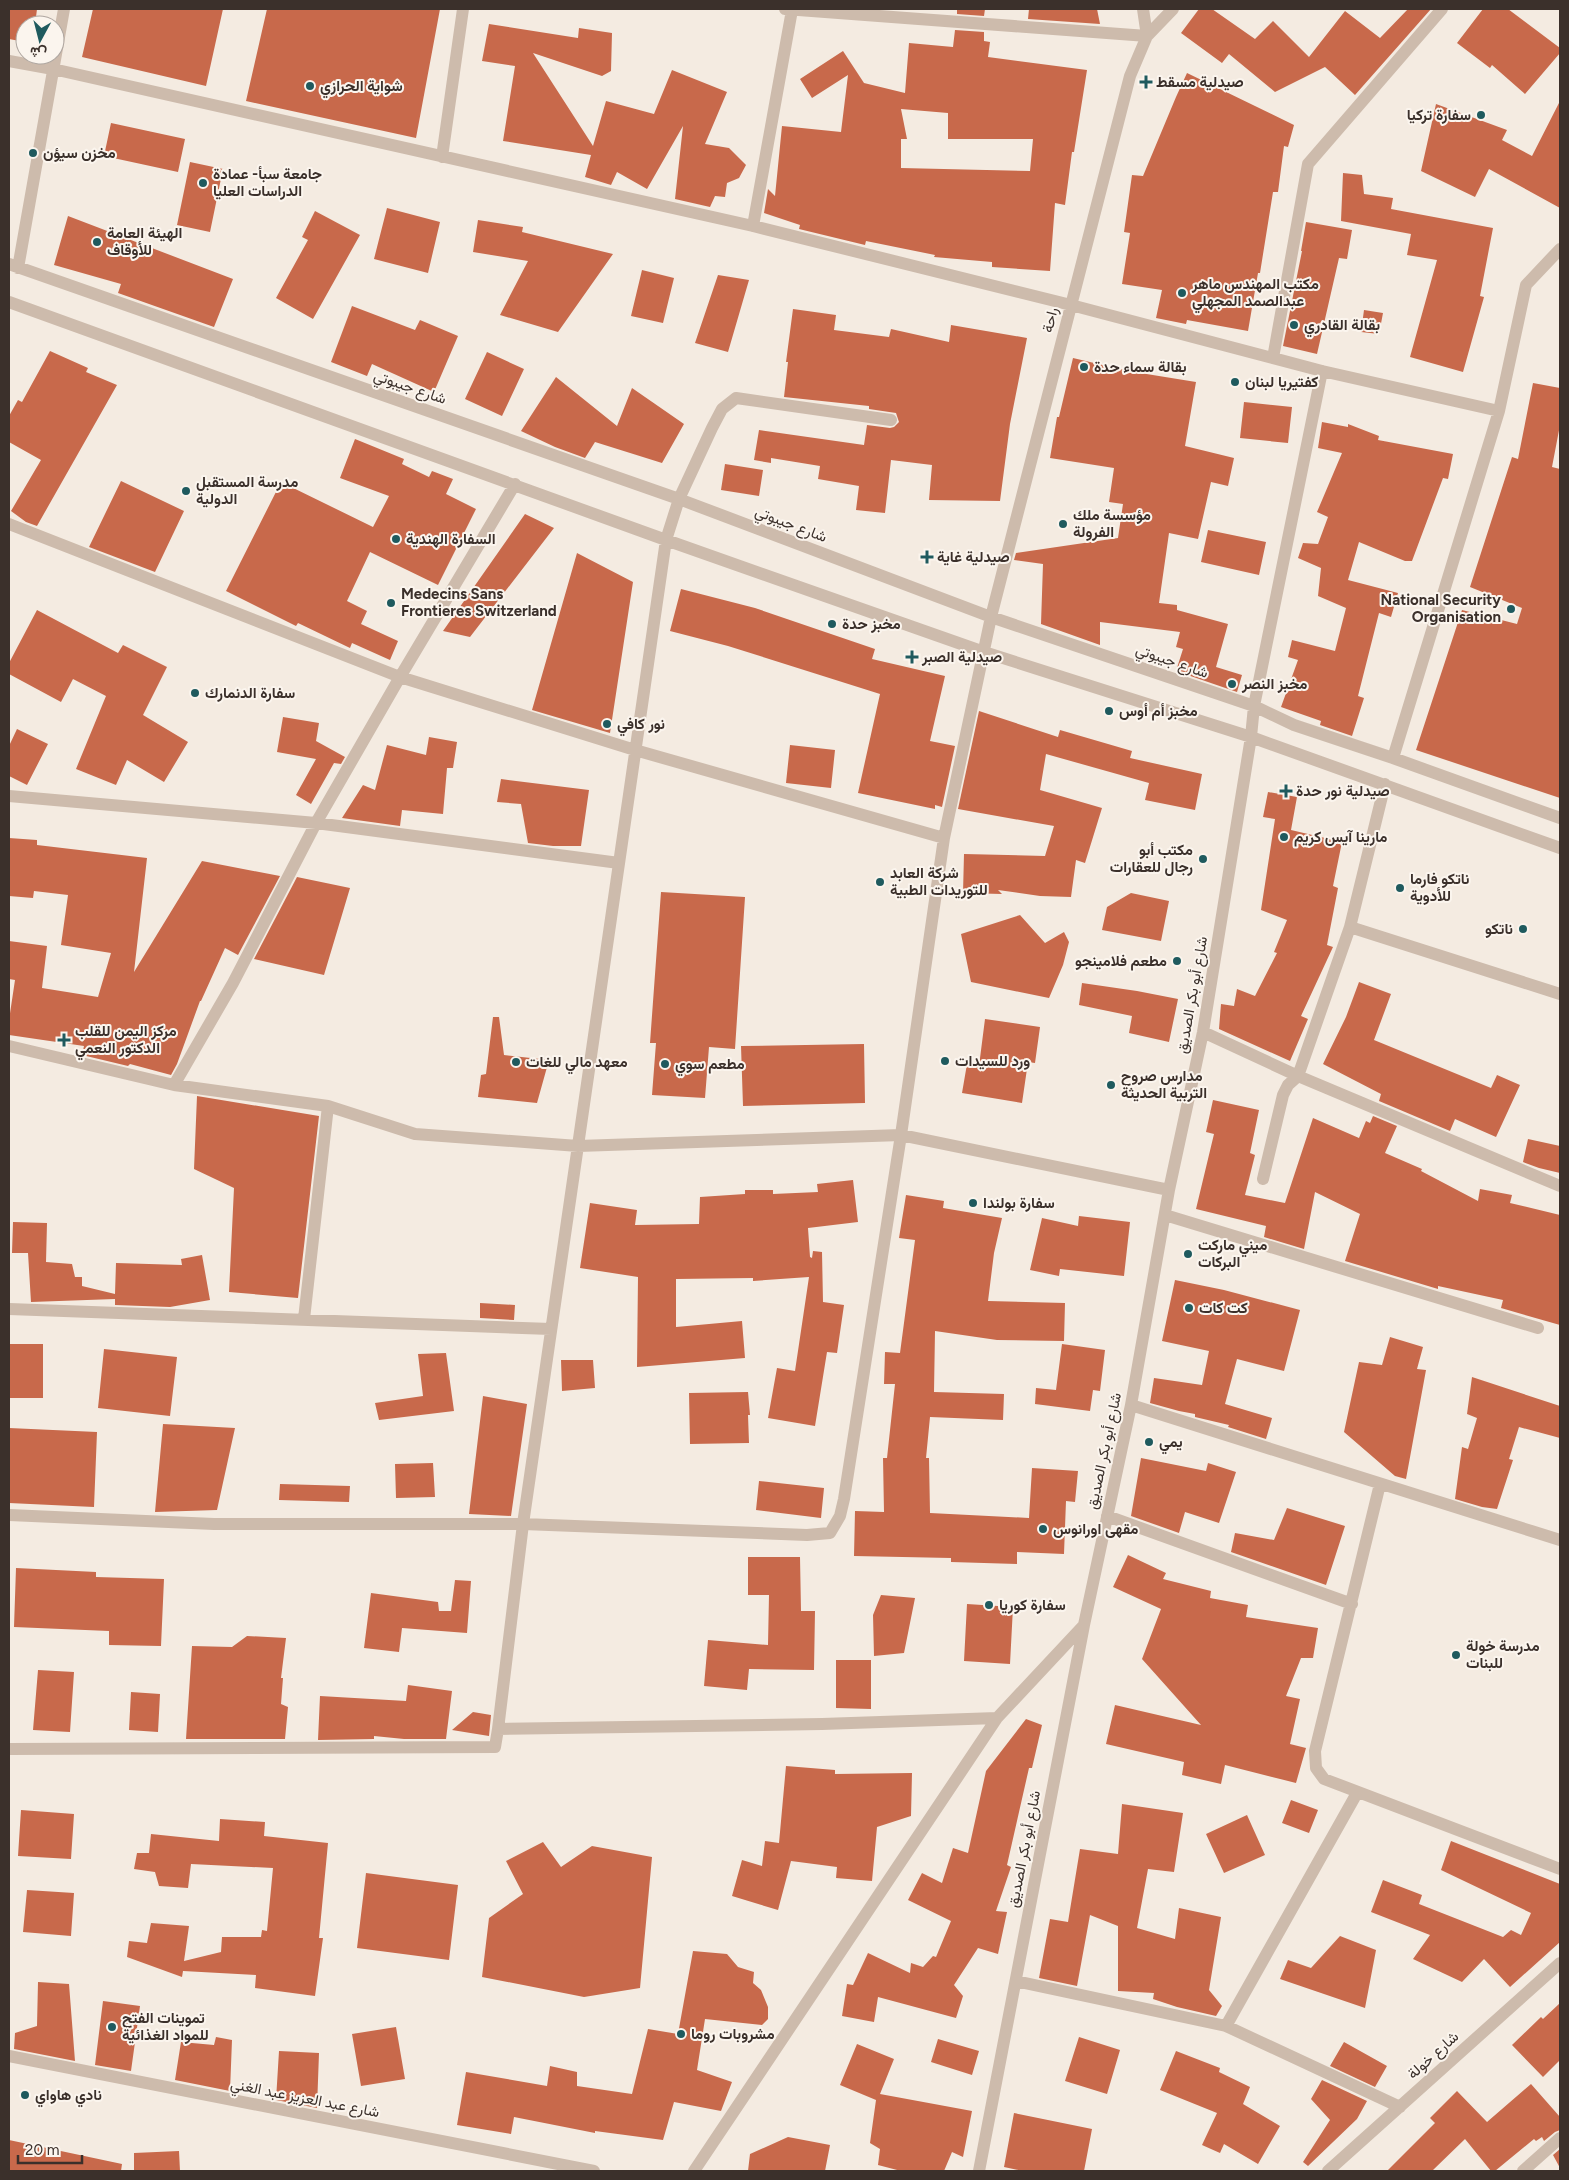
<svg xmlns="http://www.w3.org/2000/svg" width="1569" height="2180" font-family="Figtree,Vazirmatn,sans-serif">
<rect width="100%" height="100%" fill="#f4ebe1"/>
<path fill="#c8694b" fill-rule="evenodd" d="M9,9h28l-2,16h-10v17l-16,-3z
M93,9h130l-17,77 -124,-29z
M267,9h173l-24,129 -170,-37z
M957,9h28l-1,7 -27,-2z
M1029,9h68l3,15 -72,-5z
M1199,9h13l43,30 18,-18 36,36 36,-46 35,27 28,-29h23l-76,86 -30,-28 -50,25 -46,-38 -7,9 -41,-30z
M1483,9h25l52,39v5l-35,41 -33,-29 -2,3 -33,-25z
M489,24l89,14 1,-10 33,5 -1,38 -9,5 -69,-23 60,93 13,-45 48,13 18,-44 55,22 -22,52 24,4 17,17 -7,13 -12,5 -2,14 -10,-1 -5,11 -35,-8 8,-73 -36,63 -30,-17 -6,13 -26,-8 6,-22 -88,-14 12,-75 -33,-5z
M955,30l29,2v9l6,1 -2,15 99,13 -13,82h-2l-7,53 -10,-2 -5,68 -58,-4v-5l-58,-5 1,-2 -69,-14 -1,4 -66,-16 1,-4 -36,-12 4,-24 7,7 7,-70 59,6 7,-57 -36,23 -12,-19 43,-28 21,32 41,10 4,-50 44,4zM901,109l47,4v26h85l-3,32 -129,-3v-29h6z
M1187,73l107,52 -6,22 -4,-1 -6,46h-5l-13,81h-2l-10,58 -61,-11 -1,4 -30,-6 6,-28 -40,-6 8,-51 -6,-1 8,-57 11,1 33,-79z
M1560,101v107l-71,-39 -14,28 -54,-26 15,-67 71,26 -5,10 30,16z
M111,123l74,16 -7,33 -74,-16z
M190,162l33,7 -13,63 -33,-7z
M1343,173l19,2 2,19 29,4 -2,11 102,19 -13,68 4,1 -21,75 -53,-15 27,-97 -30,-5 4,-21 -70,-13z
M387,208l53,14 -12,51 -54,-14z
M315,211l45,24 -47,84 -37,-21 32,-58 -6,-3z
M68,216l165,63 -19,48 -96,-34 3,-9 -67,-19z
M478,220l45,7 -1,5 91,22 -55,78 -58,-17 28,-54 -55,-9z
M1306,222l46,8 -5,29 -8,-1 -22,96 -34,-8 19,-95h-1z
M642,270l32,8 -11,45 -32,-7z
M718,275l31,5 -21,72 -33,-9z
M352,306l63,24 5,-10 38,16 -24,56 -62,-28 -5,12 -36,-14z
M793,309l43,6 -2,15 55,7 2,-8 58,13 2,-17 76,13 -17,86 -10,77 -71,-1 3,-35 -41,-5 -6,53 -29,-3 3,-24 -41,-7 2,-13 -49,-8v5l-17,-3 5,-30 105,15 3,-20 23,3 4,-1 5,-5 -3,-9 -27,-4v-3l-85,-9 4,-35h-2z
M1364,310l19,3 -4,21 -18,-2z
M50,351l38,17 -2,4 31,13 -80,141 -11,-4 -15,-11 30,-51 -32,-18v-26l9,-16 4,2z
M487,352l37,17 -22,47 -37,-17z
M1073,358l55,13 68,11 -11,64 49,12 -6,28 -17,-4 -13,57 -29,-6 -10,70 18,2v5l51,14 -12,43 26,8 -5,17 -61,-21 7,-22 -7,-2 4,-15 -80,-10v23l-59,-21 2,-60 -29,-4 2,-7 102,-15 5,-34 -14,-2 5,-34 -64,-10 7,-41h2z
M556,377l61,49 15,-38 52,36 -22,39 -67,-21 -10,16 -30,-11 -34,-16z
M1533,383l27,5v37l-8,42 8,2v329l-144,-48 46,-140 55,14 5,-16 -52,-21 42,-130 6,2z
M1244,402l48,5 -4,36 -48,-5z
M1322,422l26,5v-3l31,12 -1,4 75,14 -5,25 -5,-1 -31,83h-7l-46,-19 -11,38 50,13 -7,24 -12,-4 -21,83 6,2 -12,38 -32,-11 1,-4 -40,-14 17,-47 -10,-3 4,-17 43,11 11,-43 -28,-12 3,-28 -23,-10 5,-15 15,1 10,-27 -11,-5 25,-59 -24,-5z
M355,439l49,20 -2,5 27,13 3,-6 21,8 -7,15 30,15 -38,76 -68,-33 -23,49 20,10 -6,13 37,17 -8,19 -38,-17 -2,5 -52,-25 -2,3 -70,-35 55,-109 92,45 16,-31 -49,-18z
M725,464l38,6 -4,26 -38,-6z
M121,481l63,30 -29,61 -66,-25z
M525,514l29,14 -84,109 -27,-6z
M1208,530l58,12 -7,33 -58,-13z
M577,553l56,29 -23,151 -78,-23z
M681,589l74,19 120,41 -3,10 73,17 -15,65 25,5 -13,61 -7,-2v4l-77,-16 22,-99 -152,-48 -58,-15z
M37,610l81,43 5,-8 44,22 -24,48 45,27 -24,40 -37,-22 -11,25 -40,-16 30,-73 -33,-17 -12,23 -52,-28v-11z
M979,711l79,26 2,-7 72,21 -2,7 72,16 -7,36 -50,-10 4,-17 -103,-29 -6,36 62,18 -17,55 -9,-3 -5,37 -31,-1 -42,-6 4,4 -39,-1 1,-39 81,2 9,-30 -96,-17z
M283,717l36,6 -3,18 29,16 -4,7 -7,-1 -23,41 -15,-9 20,-36 -39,-7z
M17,729l31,15 -21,41 -18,-9v-30z
M429,737l28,5 -4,26h-6l-4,46 -41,-4 -2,16 -58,-8 21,-33 12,5 12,-45 39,10z
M790,745l45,5 -4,38 -45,-5z
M501,779l88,11 -8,56h-28l-25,-3 -7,-39 -24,-2z
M1268,792l29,5 -6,33 51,12 -9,44 5,2 -11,57 6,2 -32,69 7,3 -18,42 -71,-32 2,-25 13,2 3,-17 18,7 22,-43 -3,-1 13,-32 -26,-10 14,-91 -12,-2z
M9,838l28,2v5l110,13 -13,114 68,-111 78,15 -42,79 -13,-7 -24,53h-1l-23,63 -6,11 -41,-11 -2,2 -46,-11 2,-9 -75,-11v-15l6,-40 -6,-1v-38l38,5 -5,42 56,9 13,-44 -50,-8 7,-50 -34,-4 -1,7 -24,-2z
M297,877l53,11 -26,87 -70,-16z
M661,892l84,5 -10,152 -26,-2 -4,51 -53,-3 4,-52h-6z
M1131,893l38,8 -8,40 -59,-11 5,-23z
M1020,915l25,28 19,-11 5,10 -6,23 -14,33 -78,-16 -10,-48z
M1359,982l32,12 -17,46 117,48 6,-13 23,10 -24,52 -41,-18 -5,12 -71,-30 2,-7 -58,-30 23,-47z
M1082,983l55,8 41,8 -9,43 -40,-9 3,-17 -53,-11z
M493,1017h6l5,38 45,5 -12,43 -59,-6 3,-22 5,-1z
M985,1019l55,8 -5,36 -7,-1 -6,41 -60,-10 5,-29 12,2z
M864,1044l1,59 -122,3 -2,-60z
M197,1096l122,20 -21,182 -69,-6 5,-104 -40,-19z
M1213,1100l46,10 -9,43 5,2 -10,40 40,8 28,-85 46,20 7,-17 4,2 3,-7 24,10 -12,27 37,16 -1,2 57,30 2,-12 32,6 -2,8 50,12v110l-59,-17 2,-8 -65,-14v3l-93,-28 15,-47 -45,-22 -11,57 -40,-12 2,-11 -70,-17 18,-75 -8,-2z
M1528,1139l32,7v27l-21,-5 -16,-6z
M853,1180l5,42 -50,6 2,29 2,1 1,-7 9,1 1,50 21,3 -7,48 -10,-1 -12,74 -47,-8 9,-50 18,3 14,-94 -56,4v-3l-77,1v48l66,-6 3,37 -108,9 1,-90 -58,-9 10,-65 47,7 -2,15 64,-1 1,-27 45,-3v-4h28v4l45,-2 -1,-8z
M906,1195l38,6 -1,7 59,10 -8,35 -6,48 77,2 -1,38 -67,-1 -62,-9 -1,61 70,2 -1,26 -73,-3 -4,41h3l1,55 99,5 3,-50 46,3 -3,31 -9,-1 -2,53 -47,-2v12l-66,-2v-4l-97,-2 1,-45 29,1 -1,-54h4l8,-74h-11l1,-32 15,1 15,-113 -16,-2z
M1079,1216l51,6 -6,54 -64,-7 -1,7 -29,-6 12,-52 36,8z
M13,1222l34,1 -1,39 26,2 3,13h7v9l33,8 1,-31 66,2 -1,-6 21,-4 8,45 -40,7 -55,-2v-6l-84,3 -3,-49h-16z
M1175,1280l49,10 76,20 -16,61 -47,-12 -12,45 47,14 -6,21 -38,-12 1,-2 -34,-8v-3l-16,-3 -29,-8 4,-25 48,7 7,-34 -47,-10z
M480,1303l35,2 -1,15 -34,-2z
M1390,1337l33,10 -6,22 9,1 -20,109 -11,-3 -51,-44 15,-70 23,3z
M9,1344h34v54h-34z
M1062,1344l43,6 -5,41 -7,-1 -3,21 -55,-7 1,-16 20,2z
M104,1349l73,8 -7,59 -72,-8z
M446,1353l8,58 -75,9 -4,-17 48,-7 -5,-42z
M561,1360h32l2,28 -33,3z
M1472,1377l88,29v32l-41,-11 -10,32 4,1 -16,49 -15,-2 -27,-8 7,-52 6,2 9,-31 -10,-4z
M748,1392l2,23h-2l1,28 -59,1 -1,-51z
M483,1396l44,8 -16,112 -42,-2z
M163,1424l72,4 -18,82 -62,2z
M9,1428l88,4 -3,75 -85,-4z
M1141,1458l65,13 2,-8 28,9 -17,51 -34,-11 -6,21 -48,-17z
M433,1463l2,34 -39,1 -1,-34z
M759,1481l65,7 -3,30 -65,-8z
M280,1484l70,2 -1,16 -70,-2z
M1287,1508l58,18 -19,59 -95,-33 4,-19 39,7z
M1128,1555l38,18 -3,6 48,12 -1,7 38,7 -2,12 72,11 -5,30h-12l-15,38 14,3 -10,45 16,4 -10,35 -71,-18 -4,19 -39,-9 2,-13 -78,-18 9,-39 86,20 -59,-66 19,-50 -48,-22z
M748,1557h52l1,54h14l-1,59 -65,-1 -2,21 -43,-4 4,-46 60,5 1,-50h-21z
M16,1568l80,4v5l68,2 -3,67 -52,-1v-14l-95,-4z
M455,1580l16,1 -4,52 -65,-5 -3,24 -35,-4 7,-55 67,9 1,9h12z
M881,1595l34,3 -11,55 -30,3 -1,-41z
M967,1604l46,3 -3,57 -46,-3z
M247,1636l39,2 -5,40h2l-2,26 7,3 -3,32h-99l6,-93 40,1z
M836,1660h35v49l-35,-1z
M38,1670l36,2 -4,60 -37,-2z
M408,1685l44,6 -6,48h-42l-30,-3v3l-56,1 2,-44 86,5z
M131,1692l29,2 -2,38 -29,-2z
M473,1712l18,3 -2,21 -37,-6z
M1026,1719l16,6 -10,43h-3l-22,97 4,2 -15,44 11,1 -9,42 -20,-6 -24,37 9,11 -7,22 -78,-21 -4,25 -32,-6 5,-32 6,1 15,-32 42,20 1,-10 12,4 10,-11 3,1 15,-36 -43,-21 14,-27 20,10 11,-35 15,5 18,-82z
M786,1766l49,4v4l77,-1 -1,43 -34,11 -5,54 -36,-3 1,-11 -46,-6 -13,49 -46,-14 10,-36 20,6 3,-25 14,2z
M1291,1800l27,10 -9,23 -27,-10z
M1122,1804l61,9 -9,59 -26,-3 -11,59 38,11 4,-31 42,9 -12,73 13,16 -6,10 -39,-9 -24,-8 1,-6 -36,-2v-65l-28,-11 -13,71 -38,-8 11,-59 18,3 12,-73 38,5z
M21,1810l53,4 -3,45 -53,-3z
M1247,1815l18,40 -41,18 -18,-39z
M220,1819l45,3 -1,14 64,7 -9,95h4l-8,58 -60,-8 1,-13 -73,-4 -1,6 -55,-20 2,-16 18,2 4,-20 38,3 -5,35 37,-9 1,-15h39l1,-7 5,1 6,-63 -82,-4 -3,24 -29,-2 -4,-14 -21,-3 3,-16h12l2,-19 68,7z
M1451,1841l109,43v58l-50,45 -26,-28 -22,23 -49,-23 17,-24 -59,-23 12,-32 39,15 -3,9 84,33 8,-7 10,5 10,-22 -90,-43z
M543,1842l18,25 31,-21 60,11 -12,131 -56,9 -102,-20 7,-59 34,-24 -17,-33z
M366,1873l92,12 -9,75 -92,-12z
M27,1890l47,3 -3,43 -48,-4z
M1340,1936l36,14 -11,58 -85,-29 8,-19 23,8z
M693,1951l34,3 11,13 16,5 -1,11 8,7 7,17v12l-6,6 -57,-6 -8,51 35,12 -11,29 -47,-9 -11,38 -68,-9v2l-81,-16 -3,17 -54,-9 9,-53 81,14 3,-20 27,6v14l55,8 16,-65 30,5z
M38,1982l31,2 6,77 -61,-12 1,-16 22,-7z
M103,2001l37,5 -9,65 -36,-6z
M1560,2003v57l-17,17 -31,-32 29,-28 2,2z
M396,2027l9,52 -44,7 -9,-52z
M216,2037l16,3 -2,51 -55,-11 6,-38 33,3z
M1079,2037l41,13 -13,44 -42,-13z
M938,2039l41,12 -7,24 -41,-13z
M1344,2042l43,24 -12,21 -45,-21z
M857,2044l37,15 -14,35 92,17 -9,46 -11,-5 -8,19h-43l-23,-6 2,-16 -10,-6 6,-43 -36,-15z
M279,2051l40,2 -2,55 -41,-8z
M1176,2051l44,17 -1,4 31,15 -7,17 37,22 -22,38 -34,-20 -4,9 -18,-8 15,-32 -57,-23z
M1322,2080l45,21 -10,18 -49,47 -5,-4 27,-42 -19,-21z
M1531,2084l29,33v13l-5,2 -11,9 -2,-4 -6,4 -2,-2 -39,32h-4l-26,-32 -33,32h-45l48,-48 -5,-5 27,-27 30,31z
M1014,2113l78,16 -8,42h-61l-19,-4z
M788,2137l42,8 -5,26h-77l2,-17z
M9,2140l113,24 -1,7h-112z
M1560,2149v19l-7,-13z
M179,2151l1,20h-46v-18z"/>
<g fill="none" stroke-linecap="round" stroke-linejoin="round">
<path stroke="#cdbbac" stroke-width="12" d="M785,9l362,27 -4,-27
M9,61l44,8 700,157 318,79 251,66 177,40
M442,157l21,-148
M753,226l39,-216
M9,264l670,235 312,118 263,89 40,19 99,33 167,60
M18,268l46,-259
M9,302l657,238 318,112 267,85 309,111
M1273,358l35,-194 134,-155
M9,524l391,153 235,73 309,88
M1393,758l106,-347 27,-126 34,-36
M9,796l307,27 303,40
M1350,927l210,67
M1203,1032l95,44 262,110
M9,1046l165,39 154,21 87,28 163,12 323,-11 268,55
M174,1085l59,-102 83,-160 84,-146 115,-193
M1263,1179l20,-84 5,-10 10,-9 52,-149 35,-143
M1165,1215l373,113
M9,1309l542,20
M304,1319l24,-213
M1131,1405l429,135
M1380,1484l-65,267 1,17 8,11 236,90
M9,1515l205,9h309l284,11 23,-2 10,-17 4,-17 57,-364 43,-297 47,-221 139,-541 17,-40 26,-27
M1107,1516l245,88
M498,1729l25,-205 143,-984 13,-41 33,-71 10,-19 14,-11 155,22
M9,1749l486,-2 3,-18 324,-5 175,-6
M1016,1981l210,45 174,81
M1226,2026l131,-233
M9,2056l585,115
M694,2171l303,-453 87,-93
M979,2171l105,-546 47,-220 38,-215 34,-158 48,-295 3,-31 68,-335
M1328,2171l232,-208
M1523,2171l37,-33"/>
</g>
<g fill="#1f5a5e" stroke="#fbf5ee" stroke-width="2">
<path d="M1143.5 74.5h5v5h5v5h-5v5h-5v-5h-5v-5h5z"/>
<circle cx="310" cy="86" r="5"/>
<circle cx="1481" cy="115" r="5"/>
<circle cx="33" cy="153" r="5"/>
<circle cx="203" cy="183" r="5"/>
<circle cx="97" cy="242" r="5"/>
<circle cx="1182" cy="293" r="5"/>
<circle cx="1294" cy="325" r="5"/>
<circle cx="1084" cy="367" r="5"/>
<circle cx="1235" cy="382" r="5"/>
<circle cx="186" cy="491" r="5"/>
<circle cx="1063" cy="524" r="5"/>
<circle cx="396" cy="539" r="5"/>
<path d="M924.5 549.5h5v5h5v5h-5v5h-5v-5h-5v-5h5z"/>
<circle cx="391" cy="603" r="5"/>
<circle cx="1511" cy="609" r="5"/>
<circle cx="832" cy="624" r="5"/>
<path d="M909.5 649.5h5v5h5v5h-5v5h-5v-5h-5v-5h5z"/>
<circle cx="1232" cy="684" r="5"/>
<circle cx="195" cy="693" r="5"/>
<circle cx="1109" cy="711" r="5"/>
<circle cx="607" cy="724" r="5"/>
<path d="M1283.5 783.5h5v5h5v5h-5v5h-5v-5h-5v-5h5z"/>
<circle cx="1284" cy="837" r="5"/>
<circle cx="1203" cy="859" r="5"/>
<circle cx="880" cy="882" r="5"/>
<circle cx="1400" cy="888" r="5"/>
<circle cx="1523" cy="929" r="5"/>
<circle cx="1177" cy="961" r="5"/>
<path d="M61.5 1032.5h5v5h5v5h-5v5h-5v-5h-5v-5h5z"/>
<circle cx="945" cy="1061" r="5"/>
<circle cx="516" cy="1062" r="5"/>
<circle cx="665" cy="1064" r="5"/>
<circle cx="1111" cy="1085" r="5"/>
<circle cx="973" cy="1203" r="5"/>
<circle cx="1188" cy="1254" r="5"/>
<circle cx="1189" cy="1308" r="5"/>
<circle cx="1149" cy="1442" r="5"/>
<circle cx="1043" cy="1529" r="5"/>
<circle cx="989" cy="1605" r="5"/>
<circle cx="1456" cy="1655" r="5"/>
<circle cx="112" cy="2027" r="5"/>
<circle cx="681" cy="2034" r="5"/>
<circle cx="25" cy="2095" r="5"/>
</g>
<g text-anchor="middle" stroke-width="4" stroke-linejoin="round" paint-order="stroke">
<g font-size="15" font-weight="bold" fill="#3b302b" stroke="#fbf5ee" text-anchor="start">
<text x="1156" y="87">صيدلية مسقط</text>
<text x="320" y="91">شواية الحرازي</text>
<text x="1471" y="120" text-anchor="end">سفارة تركيا</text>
<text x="43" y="158">مخزن سيؤن</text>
<text x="213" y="179">جامعة سبأ- عمادة<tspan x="213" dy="17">الدراسات العليا</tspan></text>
<text x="107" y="238">الهيئة العامة<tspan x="107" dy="17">للأوقاف</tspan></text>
<text x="1192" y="289">مكتب المهندس ماهر<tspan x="1192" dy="17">عبدالصمد المجهلي</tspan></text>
<text x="1304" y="330">بقالة القادري</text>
<text x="1094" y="372">بقالة سماء حدة</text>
<text x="1245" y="387">كفتيريا لبنان</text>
<text x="196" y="487">مدرسة المستقبل<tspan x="196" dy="17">الدولية</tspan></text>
<text x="1073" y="520">مؤسسة ملك<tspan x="1073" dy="17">الفرولة</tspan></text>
<text x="406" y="544">السفارة الهندية</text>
<text x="937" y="562">صيدلية غاية</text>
<text x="401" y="599">Medecins Sans<tspan x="401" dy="17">Frontieres Switzerland</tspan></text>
<text x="1501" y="605" text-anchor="end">National Security<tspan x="1501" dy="17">Organisation</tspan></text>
<text x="842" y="629">مخبز حدة</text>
<text x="922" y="662">صيدلية الصبر</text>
<text x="1242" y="689">مخبز النصر</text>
<text x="205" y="698">سفارة الدنمارك</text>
<text x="1119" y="716">مخبز أم أوس</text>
<text x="617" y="729">نور كافي</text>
<text x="1296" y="796">صيدلية نور حدة</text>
<text x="1294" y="842">مارينا آيس كريم</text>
<text x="1193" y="855" text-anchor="end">مكتب أبو<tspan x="1193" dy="17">رجال للعقارات</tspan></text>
<text x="890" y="878">شركة العابد<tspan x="890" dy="17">للتوريدات الطبية</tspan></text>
<text x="1410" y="884">ناتكو فارما<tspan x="1410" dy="17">للأدوية</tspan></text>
<text x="1513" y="934" text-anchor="end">ناتكو</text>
<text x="1167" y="966" text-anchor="end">مطعم فلامينجو</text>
<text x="75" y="1036">مركز اليمن للقلب<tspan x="75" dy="17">الدكتور النعمي</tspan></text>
<text x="955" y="1066">ورد للسيدات</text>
<text x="526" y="1067">معهد مالي للغات</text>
<text x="675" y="1069">مطعم سوي</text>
<text x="1121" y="1081">مدارس صروح<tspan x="1121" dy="17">التربية الحديثة</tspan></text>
<text x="983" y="1208">سفارة بولندا</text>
<text x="1198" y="1250">ميني ماركت<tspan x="1198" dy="17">البركات</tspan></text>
<text x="1199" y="1313">كت كات</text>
<text x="1159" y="1447">يمي</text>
<text x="1053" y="1534">مقهى اورانوس</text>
<text x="999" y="1610">سفارة كوريا</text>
<text x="1466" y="1651">مدرسة خولة<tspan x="1466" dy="17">للبنات</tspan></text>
<text x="122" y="2023">تموينات الفتح<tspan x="122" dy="17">للمواد الغذائية</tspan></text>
<text x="691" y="2039">مشروبات روما</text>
<text x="35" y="2100">نادي هاواي</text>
</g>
<g font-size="15" fill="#3b302b" stroke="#fbf5ee">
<text transform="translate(1050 320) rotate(-76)" y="5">راحة</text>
<text transform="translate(410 387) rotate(19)" y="5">شارع جيبوتي</text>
<text transform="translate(791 524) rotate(21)" y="5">شارع جيبوتي</text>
<text transform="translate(1172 661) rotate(19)" y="5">شارع جيبوتي</text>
<text transform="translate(1192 995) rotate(-80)" y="5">شارع أبو بكر الصديق</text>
<text transform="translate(1104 1451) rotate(-78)" y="5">شارع أبو بكر الصديق</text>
<text transform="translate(1024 1849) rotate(-79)" y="5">شارع أبو بكر الصديق</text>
<text transform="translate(1433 2055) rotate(-42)" y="5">شارع خولة</text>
<text transform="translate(305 2098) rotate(11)" y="5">شارع عبد العزيز عبد الغني</text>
</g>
</g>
<rect width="1569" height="2180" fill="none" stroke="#3b302b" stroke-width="20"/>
<g transform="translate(40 40) rotate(187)"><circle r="24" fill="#fbf5ee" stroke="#aea6a0"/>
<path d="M0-4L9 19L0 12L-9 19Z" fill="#1f5a5e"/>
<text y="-8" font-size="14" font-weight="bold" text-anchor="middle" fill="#3b302b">ش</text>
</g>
<path d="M18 2155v8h64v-8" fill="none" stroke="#3b302b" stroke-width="2.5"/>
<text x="25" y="2155" font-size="15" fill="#3b302b" stroke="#fbf5ee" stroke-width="4" paint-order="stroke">20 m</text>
</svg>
